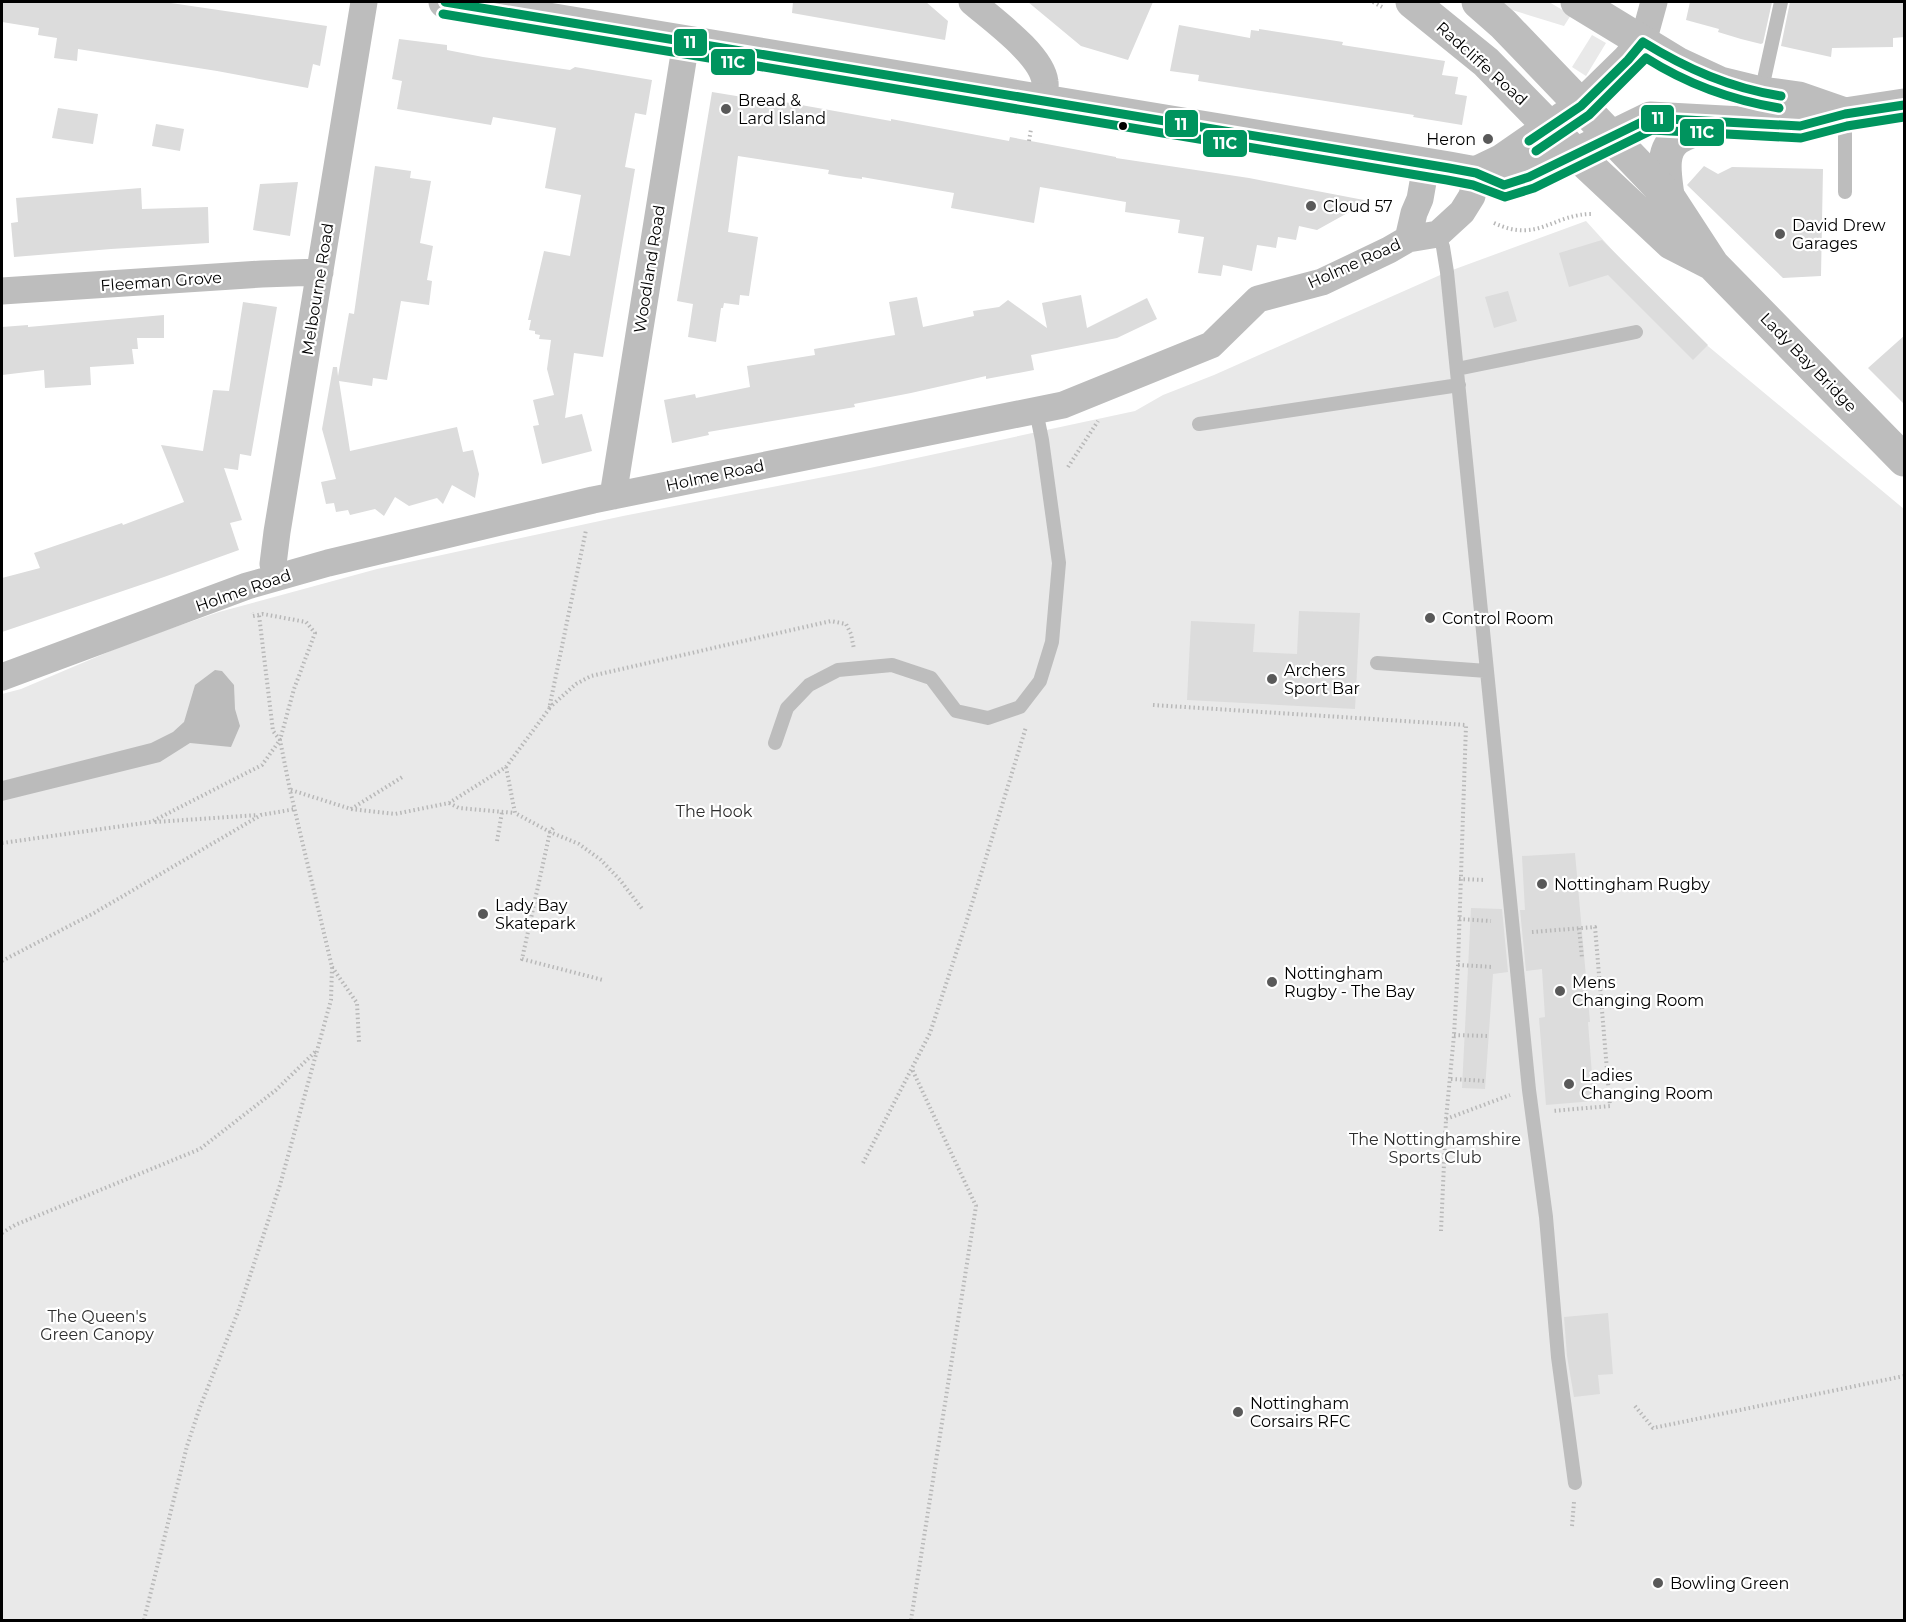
<svg xmlns="http://www.w3.org/2000/svg" width="1906" height="1622" font-family="Montserrat,sans-serif">
<rect width="100%" height="100%" fill="#fff"/>
<path fill="#e9e9e9" d="M1500,2h49l22,13 -7,11 -55,-17z
M1592,35l14,8 -20,33 -14,-9z
M1586,221l87,96 231,192v1111h-1902v-926l19,-5 113,-48 85,-29 158,-43 246,-53 247,-48 265,-57 28,-16 51,-20 233,-103z"/>
<path fill="#bbb" d="M215,670l7,1 12,14 1,24 5,17 -9,21 -41,-4 -30,19 -158,39v-20l149,-38 22,-11 11,-10 11,-37z"/>
<path fill="#dcdcdc" d="M2,2h162l163,24 -7,40 -7,-2 -5,24 -91,-17 -139,-22 -1,12 -23,-3 3,-20 -19,-3 1,-7 -37,-6z
M793,2h133l22,19 -3,19 -153,-27z
M1028,2h125l-25,58 -47,-14z
M1690,2h82l-9,41 -2,1 -20,-5 -23,-7 1,-3 -33,-9z
M1790,2h115v35l-12,1v9l-61,1 -1,9 -50,-11z
M1179,25l71,13 1,-8 8,1v-2l84,13 -1,3 103,16 -3,14 16,2 -3,17 12,2 -5,29 -49,-8 1,-2 -216,-34 1,-6 -29,-4z
M399,39l48,6v5l36,7 87,13 5,-3 77,13 -6,35 -11,-2 -10,54 10,2 -32,188 -29,-4 -9,65 17,-4 10,37 -50,13 -9,-38 6,-1 -6,-25 21,-5 -7,-26 4,-29 -12,-1 1,-4 -5,-1v-3l-6,-1 2,-10h-3l16,-69 26,5 11,-61 -36,-7 11,-60 -63,-11 -2,8 -94,-16 5,-28 -10,-2z
M712,92l61,10v-2l118,21v-2l118,22 1,-4 106,20v1l133,20 120,23 -52,29 -18,-4 -3,14 -18,-3 -2,11 -19,-3 -5,26 -29,-6 -2,11 -23,-3 6,-36 -26,-4 2,-13 -55,-8 1,-10 -86,-15 -6,36 -83,-15 3,-15 -92,-16v2l-16,-2 -18,-3 1,-4 -91,-14 -10,76 30,5 -9,59 -9,-1 -1,10 -15,-2 -1,5h-2l-5,34 -28,-5 5,-33 -16,-3z
M58,108l40,6 -5,30 -41,-6z
M156,124l28,5 -4,22 -28,-5z
M375,166l36,5 -1,7 21,3 -11,62 13,3 -6,34 5,1 -3,24 -28,-4 -14,79 -14,-2 -1,8 -33,-5 11,70 107,-24 6,25 10,-2 6,24 -4,24 -23,-13 -9,19 -6,-6 -28,8 -14,-9 -11,19 -9,-7 -25,6 -2,-5 -12,2 -2,-9 -8,1 -5,-22 15,-3 -14,-50 11,-62h4l1,9 11,-63 5,1z
M1704,166l14,8 14,-7 91,2 -2,107 -38,2 -96,-93z
M298,182l-8,54 -37,-6 7,-46z
M141,188l1,21 66,-2 1,36 -98,6 -97,8 -3,-34 7,-1 -2,-24z
M1602,240l106,105 -15,15 -85,-85 -39,12 -10,-34z
M1508,291l9,30 -23,7 -9,-31z
M1081,295l6,33 60,-30 10,21 -40,19 -86,17 3,15 -48,9v-3l-75,17 -57,11 1,3 -147,25 1,3 -37,8 -8,-43 31,-6 1,4 54,-11 -3,-21 68,-11 -1,-6 81,-14 -6,-33 28,-5 6,30 51,-11 -1,-5 26,-4 9,-7 39,28 -5,-25z
M243,302l34,5 -26,149 -11,-2 -2,16 -14,-2 18,52 -12,3 9,27 -75,27 -162,55v-54l38,-10 -6,-15 88,-30 1,2 61,-23 -23,-57 42,6 10,-61 16,1z
M164,315v23h-27l1,11h-6l2,15 -44,3 1,18 -46,3 -1,-18 -42,5v-48l26,-2v2z
M1905,335v70l-37,-37z
M1299,611l61,2 -5,96 -168,-9 4,-79 64,3 -2,28 44,2z
M1575,853l15,169h-2l6,79 -48,4 -7,-87 6,-1 -3,-48 -16,2 -6,-61h5l-3,-54z
M1471,908l31,1 6,63 -15,2 -8,115 -23,-1z
M1608,1313l5,61 -15,1 2,19 -26,3 -7,-41 -3,-39z"/>
<g fill="none" stroke-linecap="round" stroke-linejoin="round">
<path stroke="#b8b8b8" stroke-width="4" stroke-dasharray="1.5 3" stroke-linecap="butt" d="M1373,2l9,5
M1029,141l2,-12
M1494,223c45,21 59,-10 100,-9
M1068,467l30,-46
M1153,705l313,20 -8,240 -4,70 -8,84 -5,112
M549,708l27,-24 15,-8 240,-55 15,3 5,10 3,15
M506,767l9,46 35,19 29,12 22,16 19,20 23,30
M291,790l60,19 44,5 54,-11 57,-36 43,-58 37,-179
M449,803l10,5 56,5
M351,809l53,-33
M155,822l103,-7
M553,828l-3,4 -28,127 81,21
M497,841l5,-29
M2,843l149,-21 111,-57 18,-25 -7,-9 -14,-116
M1459,879l27,1
M1459,919l32,2
M1579,928l3,30
M1532,932l63,-5 15,179 -58,5
M2,961l92,-48 167,-98 34,-6
M1458,965l35,2
M332,967l25,36 2,39
M1454,1035l34,1
M1451,1079l35,2
M1446,1119l64,-24
M863,1163l67,-130 36,-110 60,-196
M2,1233l13,-8 185,-76 76,-59 40,-39
M1635,1406l18,22 251,-52
M1572,1526l2,-24
M144,1620l43,-174 13,-39 38,-95 42,-127 51,-185 1,-33 -42,-177 -10,-50 14,-51 21,-56 -9,-11 -43,-8 -10,2 -1,-3
M911,1620l65,-414 -64,-137"/>
<path stroke="#bdbdbd" stroke-width="14" d="M1761,93l20,-91
M1845,114v78
M1438,234l5,13 4,25 82,818 17,127 12,140 17,126
M1457,369l179,-37
M1199,424l260,-39
M1377,663l110,8
M775,743l12,-35 22,-23 29,-15 54,-5 39,13 25,33 32,7 32,-11 20,-26 12,-39 7,-79 -17,-123 -6,-29"/>
<path stroke="#bdbdbd" stroke-width="27" d="M972,2c21,18 70,53 73,80 1,6 -1,13 -2,19
M1643,42l11,-40
M1408,239l6,-26 6,-14 3,-17 -1,-18
M2,291l260,-17 58,-2
M613,496l73,-454
M276,577l-3,-13 4,-32 87,-530
M2,677l245,-91 81,-23 265,-63 470,-95 148,-60 47,-46 64,-17 67,-32 19,-11 30,-5 24,-22 10,-16 4,-23"/>
<path stroke="#bdbdbd" stroke-width="33" d="M445,2l1004,166 27,5 28,12 25,-8 47,-23
M1476,173l25,-12 80,-55 47,-46 15,-18"/>
<path stroke="#bdbdbd" stroke-width="33" d="M1577,2l102,62 41,19 41,10 38,5 46,16
M1576,154l74,-36 150,8 45,-12 59,-9
M1668,196c-2,-18 -9,-46 10,-58 11,-7 25,-10 37,-14"/>
<path stroke="#bdbdbd" stroke-width="33" d="M1412,2l74,60 90,92 95,89 41,21
M1478,2l25,22 165,172 45,69 191,195"/>
<defs>
<path id="bus-1" d="M445,2l1004,166 27,5 28,12 25,-8 121,-59 150,8 45,-12 59,-9
M1529,141l52,-35 47,-46 15,-18c44,27 87,46 138,54"/>
<path id="bus-2" d="M443,14l1004,166 26,5 32,12 29,-9 118,-58 149,8 46,-12 57,-9
M1536,151l53,-36 57,-57c41,26 85,42 133,50"/>
</defs>
<use href="#bus-1" stroke="#fff" stroke-width="14"/>
<use href="#bus-2" stroke="#fff" stroke-width="14"/>
<use href="#bus-1" stroke="#00945e" stroke-width="9"/>
<use href="#bus-2" stroke="#00945e" stroke-width="9"/>
</g>
<g fill="#595959" stroke="#fff" stroke-width="2">
<circle cx="726" cy="109" r="6"/>
<circle cx="1488" cy="139" r="6"/>
<circle cx="1311" cy="206" r="6"/>
<circle cx="1780" cy="234" r="6"/>
<circle cx="1430" cy="618" r="6"/>
<circle cx="1272" cy="679" r="6"/>
<circle cx="1542" cy="884" r="6"/>
<circle cx="483" cy="914" r="6"/>
<circle cx="1272" cy="982" r="6"/>
<circle cx="1560" cy="991" r="6"/>
<circle cx="1569" cy="1084" r="6"/>
<circle cx="1238" cy="1412" r="6"/>
<circle cx="1658" cy="1583" r="6"/>
</g>
<circle fill="#000" stroke="#fff" stroke-width="2" cx="1123" cy="126" r="5"/>
<g text-anchor="middle" stroke-width="4.5" stroke-linejoin="round" paint-order="stroke">
<g font-size="16" fill="#000" stroke="#fff">
<text transform="translate(1482 63) rotate(42)" y="6">Radcliffe Road</text>
<text transform="translate(1354 263) rotate(-24)" y="6">Holme Road</text>
<text transform="translate(649 269) rotate(-81)" y="6">Woodland Road</text>
<text transform="translate(161 281) rotate(-4)" y="6">Fleeman Grove</text>
<text transform="translate(317 289) rotate(-81)" y="6">Melbourne Road</text>
<text transform="translate(1809 362) rotate(46)" y="6">Lady Bay Bridge</text>
<text transform="translate(715 475) rotate(-12)" y="6">Holme Road</text>
<text transform="translate(243 590) rotate(-19)" y="6">Holme Road</text>
</g>
<g font-size="16" fill="#000" stroke="#fff" text-anchor="start">
<text x="738" y="106">Bread &amp;<tspan x="738" dy="18">Lard Island</tspan></text>
<text x="1476" y="145" text-anchor="end">Heron</text>
<text x="1323" y="212">Cloud 57</text>
<text x="1792" y="231">David Drew<tspan x="1792" dy="18">Garages</tspan></text>
<text x="1442" y="624">Control Room</text>
<text x="1284" y="676">Archers<tspan x="1284" dy="18">Sport Bar</tspan></text>
<text x="1554" y="890">Nottingham Rugby</text>
<text x="495" y="911">Lady Bay<tspan x="495" dy="18">Skatepark</tspan></text>
<text x="1284" y="979">Nottingham<tspan x="1284" dy="18">Rugby - The Bay</tspan></text>
<text x="1572" y="988">Mens<tspan x="1572" dy="18">Changing Room</tspan></text>
<text x="1581" y="1081">Ladies<tspan x="1581" dy="18">Changing Room</tspan></text>
<text x="1250" y="1409">Nottingham<tspan x="1250" dy="18">Corsairs RFC</tspan></text>
<text x="1670" y="1589">Bowling Green</text>
</g>
<g font-size="16" fill="#2e2e2e" stroke="#fff">
<text x="714" y="817">The Hook</text>
<text x="1435" y="1145">The Nottinghamshire<tspan x="1435" dy="18">Sports Club</tspan></text>
<text x="97" y="1322">The Queen's<tspan x="97" dy="18">Green Canopy</tspan></text>
</g>
</g>
<g stroke="#fff" stroke-width="2">
<rect x="673" y="28" width="35" height="29" rx="6" fill="#00945e"/>
<rect x="710" y="48" width="46" height="28" rx="6" fill="#00945e"/>
<rect x="1640" y="104" width="35" height="29" rx="6" fill="#00945e"/>
<rect x="1164" y="109" width="35" height="29" rx="6" fill="#00945e"/>
<rect x="1679" y="118" width="46" height="29" rx="6" fill="#00945e"/>
<rect x="1202" y="129" width="46" height="29" rx="6" fill="#00945e"/>
</g>
<g font-size="16" text-anchor="middle" font-weight="bold" fill="#fff">
<text x="690" y="48">11</text>
<text x="733" y="68">11C</text>
<text x="1658" y="124">11</text>
<text x="1181" y="130">11</text>
<text x="1702" y="138">11C</text>
<text x="1225" y="149">11C</text>
</g>
<rect width="1906" height="1622" fill="none" stroke="#000000" stroke-width="6"/>
</svg>
